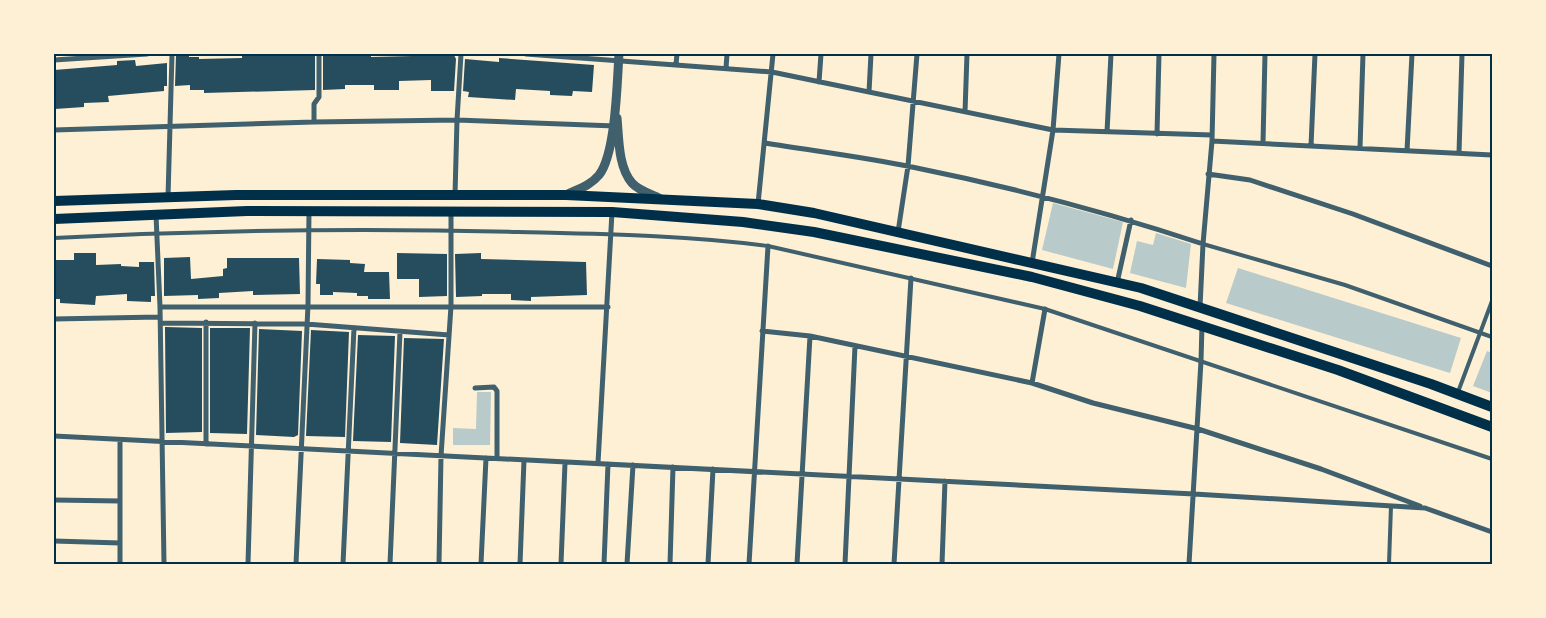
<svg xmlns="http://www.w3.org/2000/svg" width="1546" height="618" font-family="Cabin,sans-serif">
<rect width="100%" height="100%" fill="#fdf0d5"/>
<path fill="#b9caca" d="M1053,203l70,19 -10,47 -71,-19z
M1156,233l35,11 -5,44 -56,-15 7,-32 16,4z
M1238,268l223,70 -11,35 -224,-70z
M1487,351l5,2v40l-19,-7z
M477,392h14l-1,53h-37v-17l23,1z"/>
<path fill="#264d5e" d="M242,54h11v2l62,-2v36l-111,3v-3h-14v-5l-15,1 1,-31h13v2h10v2l43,-1z
M323,54h48v3l83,-2 2,4 -2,32h-23v-11l-32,1v9h-25v-5h-29v4l-22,1z
M499,58l95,7 -2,27 -19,-1 -1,5 -22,-1v-4l-34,-2 -1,11 -47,-3 1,-5 -6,-1 2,-32 34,3z
M135,60l1,6 31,-3v23h-3v5l-56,5 1,6 -25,1v4l-29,2 -1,-39 63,-5v-4z
M74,253h22v12l25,-1v2l18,1v-5h15l1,34h-4v6l-24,-1v-7l-31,2 -1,9 -35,-2v-4h-6v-39h20z
M397,253l50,1v42l-28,1v-18h-22z
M481,253v6l105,3 1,33 -56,2v4l-20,-1v-6h-29v2l-26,1 -1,-43z
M190,257l1,22 32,-3v-7l4,-1v-10h72l1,36 -47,1v-4l-34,2v5l-21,1v-4l-34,1v-38z
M317,259l33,1v3l15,1 -1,8h25l1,27h-22v-3h-11v-3l-24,-1v3h-13v-11h-4z
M165,327l37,1v104l-36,1z
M210,328h40l-3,106 -37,-1z
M259,329l43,2 -4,104 -4,2 -38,-2z
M311,330l38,2 -4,105 -39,-1z
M358,335l37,1 -4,106 -38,-1z
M404,338l40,1 -7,106 -37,-2z"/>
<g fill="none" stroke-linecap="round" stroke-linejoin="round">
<path stroke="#3f606c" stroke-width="4" d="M54,238c155,-8 310,-10 465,-6 83,2 167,3 249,14l277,63 447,150
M1203,244l142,41 147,52
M1458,392l34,-91
M1389,564l2,-58"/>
<path stroke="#3f606c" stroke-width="5" d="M461,54l-4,66 158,6
M526,54l246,18 281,58 159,5
M54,60l93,-6
M676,64l1,-10
M726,68l1,-14
M819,82l2,-28
M869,92l2,-38
M965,112l2,-58
M314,122v-18l5,-7v-43
M54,130l260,-8 143,-2 -2,75
M1107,132l4,-78
M1157,134l2,-80
M1212,141l280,14
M765,143c49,8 98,14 147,24 99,20 195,45 291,77
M1263,143l2,-89
M1311,146l4,-92
M1360,148l3,-94
M1407,151l5,-97
M1459,153l3,-99
M1208,174l42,6 103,34 139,52
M168,197l4,-143
M758,204l15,-150
M156,215l4,92 4,257
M898,232l10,-66 9,-112
M1032,263l21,-133 6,-76
M1117,283l14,-63
M160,307h448
M1200,307l3,-63 9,-103 2,-87
M54,319l105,-2
M160,323l146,1 143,11
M762,331l48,5 222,47 61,20 105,26 123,40 99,37
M1032,383l13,-74
M475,388l19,-1 3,4v67
M54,436l1140,58 231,14 67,24
M120,440v124
M206,444v-122
M598,463l14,-251
M54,500l66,1
M54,541l66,2
M248,564l7,-241
M296,564l12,-259 1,-94
M343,564l11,-236
M390,564l10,-232
M439,564l2,-108 10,-150v-94
M481,564l5,-106
M520,564l4,-104
M561,564l4,-101
M604,564l4,-100
M627,564l6,-99
M670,564l3,-97
M708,564l5,-95
M749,564l19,-318
M797,564l13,-228
M845,564l10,-218
M894,564l17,-286
M942,564l3,-83
M1189,564l12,-203 1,-36"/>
<path stroke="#3f606c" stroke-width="9" d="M617,118c2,20 1,49 15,65 6,7 18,11 27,15
M566,195c12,-6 24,-9 33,-20 17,-22 18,-93 20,-121"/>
<path stroke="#003049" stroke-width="10" d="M54,201l182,-6h330l192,9 56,9 327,75 290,96 61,23
M54,219l193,-8 365,1 131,10 71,10 218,45 108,29 198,64 154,57"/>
</g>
<rect width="1546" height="618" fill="none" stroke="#fdf0d5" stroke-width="110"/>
<rect x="55" y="55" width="1436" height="508" fill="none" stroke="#003049" stroke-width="2"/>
</svg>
